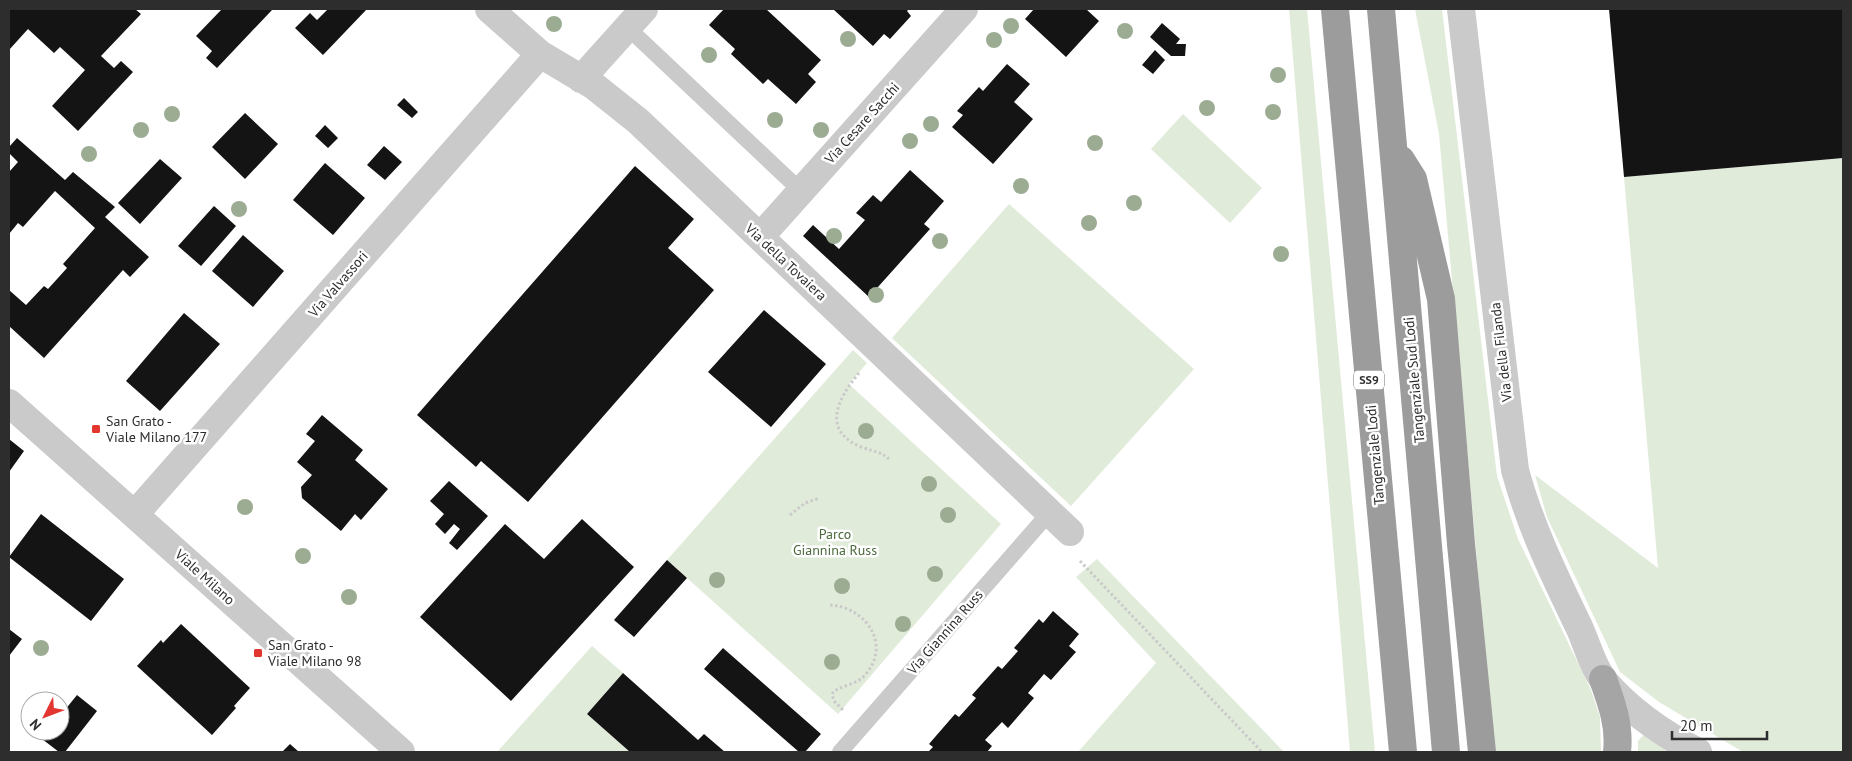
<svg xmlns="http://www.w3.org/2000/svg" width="1852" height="761" font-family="'PT Sans',sans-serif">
<rect width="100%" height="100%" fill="#fff"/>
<path fill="#e1ebda" d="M1289,9h18l68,743h-25z
M1415,9h27l55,467 21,63 73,151 9,27 1,35h-107l-55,-618z
M1183,114l79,74 -32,35 -79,-74z
M1843,158v594h-100l-84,-50 -39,-30 -73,-155 -12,-42 123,93 -34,-391z
M1009,204l185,165 -123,137 -179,-168z
M853,350l14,13 -18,21 152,140 -163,190 -171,-154z
M1097,559l187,193h-206l78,-89 -80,-86z
M592,646l31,27 -36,41 43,38h-133z
M1645,733l28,19h-35v-11z"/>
<path fill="#141414" d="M9,9h126l6,5 -40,42 13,12 7,-7 12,11 -55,59 -26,-25 33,-36 -25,-23 -6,6 -26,-24 -19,21z
M222,9l50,1 -55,58 -11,-10 6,-7 -16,-15z
M328,9h39l-44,46 -28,-27 15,-15 7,7z
M724,9h42l55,51 -13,14 8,8 -20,22 -28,-25 -5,5 -32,-30 4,-5 -26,-24z
M833,9h76l-2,2 4,5 -21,23 -6,-5 -11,12z
M1034,9h52l13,12 -33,36 -41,-38z
M1609,9h234v149l-219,19z
M1162,23l18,16 -4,5h10l-1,12h-14l-21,-19z
M1155,50l10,10 -12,14 -11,-9z
M1007,64l23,20 -16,18 19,17 -40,45 -41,-37 11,-12 -6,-4 22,-24 4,4z
M404,98l14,14 -6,6 -15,-13z
M245,113l33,31 -33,35 -33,-32z
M325,125l13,13 -10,10 -13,-12z
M17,138l48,42 8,-8 42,35 -10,10 44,40 -19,20 -7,-7 -79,88 -35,-32v-36l17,15 18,-19 4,3 19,-21 -4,-4 32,-36 -40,-37 -32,36 -5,-4 -9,11v-62l9,-10 -9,-9v-6z
M384,146l18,16 -17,18 -18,-15z
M160,159l22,19 -42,46 -22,-21z
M325,163l40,35 -32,37 -40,-35z
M635,166l59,53 -26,29 46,42 -186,212 -47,-41 -5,6 -59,-52z
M910,170l34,31 -20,23 6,5 -61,68 -66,-61 10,-11 26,24 26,-29 -9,-7 17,-18 8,7z
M214,206l22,20 -35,40 -23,-20z
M243,235l41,36 -31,36 -41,-36z
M764,310l62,54 -55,63 -63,-55z
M184,313l36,31 -60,67 -34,-30z
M322,415l41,35 -8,10 33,29 -27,31 -6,-6 -14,17 -39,-33 -1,-11 11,-12 -15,-13 18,-21 -9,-7z
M9,439l15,12 -15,21z
M449,481l39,35 -31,34 -8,-7 11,-14 -6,-5 -9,10 -10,-10 9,-10 -14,-13z
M41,514l83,65 -33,42 -82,-64z
M582,519l52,48 -123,134 -91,-84 85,-93 39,35z
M667,560l20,18 -53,59 -20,-17z
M1053,611l26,23 -10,12 7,6 -25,28 -7,-6 -16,19 6,5 -26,30 -6,-6 -17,18 7,6 -5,6h-59l5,-5 -4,-3 26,-30 4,3 17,-19 -4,-3 26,-29 4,3 16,-18 -4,-3 25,-29 4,4z
M181,624l69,64 -16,18 2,2 -24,27 -75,-69 24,-26 2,3z
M9,629l13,10 -13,17z
M723,648l98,86 -16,18h-6l-95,-83z
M623,673l75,67 6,-6 21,18h-95l-43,-38z
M77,695l20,16 -32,41h-6l-17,-13 7,-8h11v-15z
M290,744l9,8h-17z"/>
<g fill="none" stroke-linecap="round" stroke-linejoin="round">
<path stroke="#cacaca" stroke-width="3" stroke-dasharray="2.5 2.5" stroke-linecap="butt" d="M859,373c-20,24 -39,57 2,74 10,4 19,4 28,12
M790,515l15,-12 15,-5
M1080,561l182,191
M830,605c36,2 62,40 35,70 -9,11 -27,10 -33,19l2,7 10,10"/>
<path stroke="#cacaca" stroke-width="16" d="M627,27l174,164
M840,752l210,-240"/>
<path stroke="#cacaca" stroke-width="28" d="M489,9l51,45 54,32 44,35 432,411
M1461,9l54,461c15,56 40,107 65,159 7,16 13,38 24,52 26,30 59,53 94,71
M581,79l63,-70
M760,237l204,-228
M135,514l405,-460"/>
<path stroke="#cacaca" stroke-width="28" d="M9,403l392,349"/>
<path stroke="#a5a5a5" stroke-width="28" d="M1603,679c9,25 17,47 14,73"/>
<path stroke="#9c9c9c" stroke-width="28" d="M1335,9l68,743
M1381,9l65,743
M1401,160l12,19 28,120 20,245 21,208"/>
</g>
<g fill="#9cac93">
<circle cx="554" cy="24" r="8"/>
<circle cx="1011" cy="26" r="8"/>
<circle cx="1125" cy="31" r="8"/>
<circle cx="848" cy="39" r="8"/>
<circle cx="994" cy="40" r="8"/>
<circle cx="709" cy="55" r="8"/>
<circle cx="1278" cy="75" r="8"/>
<circle cx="1207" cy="108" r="8"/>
<circle cx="1273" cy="112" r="8"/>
<circle cx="172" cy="114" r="8"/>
<circle cx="775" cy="120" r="8"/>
<circle cx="931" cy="124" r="8"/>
<circle cx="141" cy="130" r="8"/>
<circle cx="821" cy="130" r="8"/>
<circle cx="910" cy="141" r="8"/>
<circle cx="1095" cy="143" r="8"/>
<circle cx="89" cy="154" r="8"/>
<circle cx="1021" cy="186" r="8"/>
<circle cx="1134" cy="203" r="8"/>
<circle cx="239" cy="209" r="8"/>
<circle cx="1089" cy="223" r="8"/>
<circle cx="834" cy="236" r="8"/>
<circle cx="940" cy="241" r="8"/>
<circle cx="1281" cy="254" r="8"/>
<circle cx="876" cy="295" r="8"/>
<circle cx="866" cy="431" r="8"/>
<circle cx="929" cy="484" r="8"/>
<circle cx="245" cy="507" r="8"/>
<circle cx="948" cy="515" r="8"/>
<circle cx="303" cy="556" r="8"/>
<circle cx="935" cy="574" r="8"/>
<circle cx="717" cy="580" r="8"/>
<circle cx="842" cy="586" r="8"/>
<circle cx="349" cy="597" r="8"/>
<circle cx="903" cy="624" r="8"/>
<circle cx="41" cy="648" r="8"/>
<circle cx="832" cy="662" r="8"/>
</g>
<g fill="#e33630" stroke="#fff" stroke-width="2">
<rect x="91" y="424" width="10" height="10" rx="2.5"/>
<rect x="253" y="648" width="10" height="10" rx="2.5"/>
</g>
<g text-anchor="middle" stroke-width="5" stroke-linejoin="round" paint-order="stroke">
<rect fill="#fff" stroke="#6c6c6c" stroke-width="1" x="1354" y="370.5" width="30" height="19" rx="4"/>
<g font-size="12" font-weight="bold" fill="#2d2d2d">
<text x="1369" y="384">SS9</text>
</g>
<g font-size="14" fill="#2d2d2d" stroke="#fff">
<text transform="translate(862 123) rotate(-48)" y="5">Via Cesare Sacchi</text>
<text transform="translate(786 262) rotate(43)" y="5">Via della Tovaiera</text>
<text transform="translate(338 284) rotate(-49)" y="5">Via Valvassori</text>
<text transform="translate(1501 352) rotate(-97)" y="5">Via della Filanda</text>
<text transform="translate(1414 380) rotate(-95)" y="5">Tangenziale Sud Lodi</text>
<text transform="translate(1375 455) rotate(-95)" y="5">Tangenziale Lodi</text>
<text transform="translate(205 577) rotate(42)" y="5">Viale Milano</text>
<text transform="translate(945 632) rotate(-49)" y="5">Via Giannina Russ</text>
</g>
<g font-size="14" fill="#2d2d2d" stroke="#fff" text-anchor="start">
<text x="106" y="426">San Grato -<tspan x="106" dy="16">Viale Milano 177</tspan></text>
<text x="268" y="650">San Grato -<tspan x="268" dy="16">Viale Milano 98</tspan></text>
</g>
<g font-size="14" fill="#4b683b" stroke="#fff">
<text x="835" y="539">Parco<tspan x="835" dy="16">Giannina Russ</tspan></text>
</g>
</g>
<rect width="1852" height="761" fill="none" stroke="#2d2d2d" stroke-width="20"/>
<g transform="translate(45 716) rotate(228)"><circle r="24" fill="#ffffff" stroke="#ababab"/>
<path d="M0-4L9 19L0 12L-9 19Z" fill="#e33630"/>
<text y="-8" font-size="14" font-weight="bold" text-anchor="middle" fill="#2d2d2d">N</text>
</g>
<path d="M1672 731v8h95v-8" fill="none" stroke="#2d2d2d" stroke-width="2.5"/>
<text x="1680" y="731" font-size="15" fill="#2d2d2d" stroke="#ffffff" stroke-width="4" paint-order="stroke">20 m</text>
</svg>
